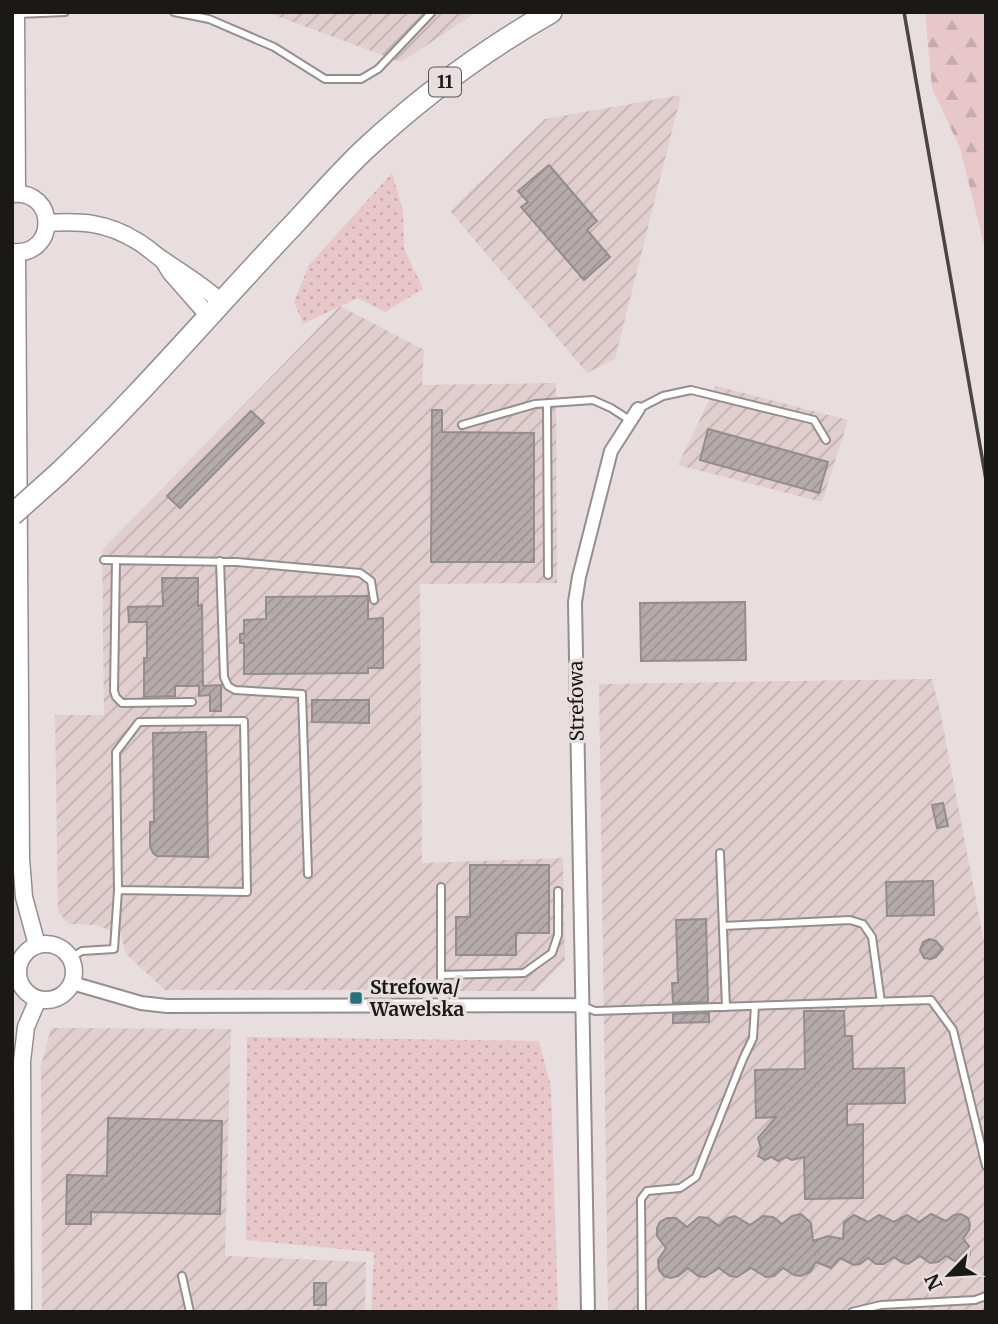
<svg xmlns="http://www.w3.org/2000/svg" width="998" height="1324" font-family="Merriweather,serif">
<defs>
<pattern id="industrial-furrows" width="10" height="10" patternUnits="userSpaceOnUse" patternTransform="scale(1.75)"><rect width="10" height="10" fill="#e1cecf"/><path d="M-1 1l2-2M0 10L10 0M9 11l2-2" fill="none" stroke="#c0b0b1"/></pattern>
<pattern id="grass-dots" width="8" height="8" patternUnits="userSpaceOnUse" patternTransform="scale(1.75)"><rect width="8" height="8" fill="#e8c7ca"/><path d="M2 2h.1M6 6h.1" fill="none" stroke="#c6aaad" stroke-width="1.8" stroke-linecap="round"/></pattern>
<pattern id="forest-firs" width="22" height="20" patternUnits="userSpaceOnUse" patternTransform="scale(1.75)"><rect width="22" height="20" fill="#e8c7ca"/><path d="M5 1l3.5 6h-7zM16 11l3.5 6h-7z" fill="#c6aaad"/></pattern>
<pattern id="building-hatch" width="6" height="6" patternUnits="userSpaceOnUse" patternTransform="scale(1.75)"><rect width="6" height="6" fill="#b5abac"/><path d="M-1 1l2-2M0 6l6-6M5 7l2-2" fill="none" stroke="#9b9293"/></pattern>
</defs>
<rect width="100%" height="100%" fill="#e9dedf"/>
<path fill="url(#industrial-furrows)" d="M266,12h211l-76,50z
M681,95l-66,264 -28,14 -137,-162 95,-92z
M340,306l84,44 -2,35 134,-2 1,200 -137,1 2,279 141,-5 2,102 -30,31h-113l-1,-17 -18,16h-238l-39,-36 -5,-19 -25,-10 -27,-1 -11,-12 -3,-197h49l-2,-165z
M716,386l132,34 -26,82 -144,-37z
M932,679l8,32 46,241v360h-378l-9,-628z
M51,1028l180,1 -6,227 141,6 -1,50h-323l-1,-246z"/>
<path fill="url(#grass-dots)" d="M392,173l11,38 1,37 19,41 -38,23 -27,-14 -55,26 -9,-22 15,-37z
M247,1037l292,4 12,46 7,225h-187l3,-60 -128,-12z"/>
<path fill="url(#forest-firs)" d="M925,12h61v241l-26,-105 -28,-60z"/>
<path fill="url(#building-hatch)" stroke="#958c8c" stroke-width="2" d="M549,165l48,56 -10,9 23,27 -26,23 -63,-73 7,-5 -10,-11z
M432,410h10v22l92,1v129h-103z
M251,411l13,12 -84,85 -13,-12z
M708,429l120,33 -9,31 -119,-33z
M162,578h36v28l4,-1 1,81 18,-1v26h-11v-16l-11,1v-10h-24v10l-31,1v-39h3v-36h-18l-1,-15 35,-1z
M368,596v23l15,-1v50h-15v5l-124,1v-31h-4v-9h4v-14l22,-1v-22z
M745,602l1,58 -105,1 -1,-58z
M312,700h57v23l-57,-1z
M206,732l2,125 -51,-1 -4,-3 -3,-7v-24h4l-1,-89z
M943,803l5,23 -11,2 -5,-23z
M470,865h79v68h-33v22h-60v-38h14z
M933,881l1,34 -47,1 -1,-34z
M706,919l2,83 -35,1 -1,-20h6l-2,-63z
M929,939l7,2 7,8 -7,8 -5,2 -7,-1 -4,-8 3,-8z
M804,1011h40l1,25h7l1,33 51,-1 1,35 -58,1v21l16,-1v74l-58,1 -1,-42 -12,3 -6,-3 -8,4 -7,-4 -6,3 -7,-4 3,-8 -3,-10 18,-21 -20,1 -1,-48 50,-1z
M709,1013v9l-36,1v-9z
M108,1118l114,3 -2,93 -129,-2v12h-25l1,-49 40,1z
M801,1214l10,9 2,18 15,-5 15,3 1,-17 10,-7 14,7 11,-7 15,7 13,-7 12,7 12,-8 15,7 8,-6 7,-1 7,4 2,6 -1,6 -6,9 6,7 1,8 -4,7 -8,2 -12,-7 -8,6 -8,1 -10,-7 -12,8 -7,-2 -7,-5 -10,7h-8l-8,-6 -8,6 -6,1 -14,-7 -9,10 -15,-6 -6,10 -9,4 -7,-1 -11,-7 -9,8 -8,1 -15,-9 -14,9 -7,-1 -11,-8 -14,9 -7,-1 -10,-8 -10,8 -7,2 -7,-2 -5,-6 -1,-10 8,-12 -9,-12v-8l3,-6 7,-4h9l11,9 12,-10 9,1 11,8 9,-8 7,-2 15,9 13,-9 10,1 9,7 10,-8z
M314,1283h12v22h-12z"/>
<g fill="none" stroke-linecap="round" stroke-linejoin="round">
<defs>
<path id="lane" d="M174,12l35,7 65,28 51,32h36l17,-10 54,-57
M18,14l47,-2
M547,404l1,171
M638,409l25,-13 28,-6 123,30 12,20
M462,425l73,-21 58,-4 18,8 20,13
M104,560l133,2 123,11 11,8 3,19
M116,560l-2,131 2,6 6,6 70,-1
M220,561l4,116 4,9 7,4 67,4 6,180
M720,853l6,154
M441,887v118
M723,926l127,-6 13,4 9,13 9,65
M70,958l12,-7 32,-2 4,-59 -2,-138 23,-30 105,-1 3,171 -129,-2
M12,966h6
M441,975l83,-2 28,-20 6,-18v-44
M583,1006l12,5 336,-11 22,30 33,136
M182,1276l8,36
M642,1312l-1,-113 6,-8 33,-3 16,-11 47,-118 10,-21 2,-32
M852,1312l29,-7 94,-5 11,-4"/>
<path id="street" d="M72,983l69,20 26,3 414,-1
M588,1312l-13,-710 4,-25 32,-126 27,-42"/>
<path id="secondary" d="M16,12l1,181
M12,194c46,-5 46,63 0,58
M47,223c35,-2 59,-1 90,18 9,5 17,13 26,19 22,15 37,23 58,42
M17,253l4,606 3,38 13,48
M164,262l7,11 37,42
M18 972a28 28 0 1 1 56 0a28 28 0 1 1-56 0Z
M23,1312l-1,-251 4,-34 12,-28"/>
<path id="highway" d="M59,473c83,-79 157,-167 236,-250 23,-25 45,-50 69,-73 57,-53 120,-100 187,-138"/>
</defs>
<use href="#lane" stroke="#968d8e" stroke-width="10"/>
<use href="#street" stroke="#968d8e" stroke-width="16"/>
<use href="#secondary" stroke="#968d8e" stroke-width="19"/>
<use href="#highway" stroke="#968d8e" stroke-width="24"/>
<use href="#lane" stroke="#fff" stroke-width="6"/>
<use href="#street" stroke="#fff" stroke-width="12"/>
<use href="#secondary" stroke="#fff" stroke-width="16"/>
<use href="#highway" stroke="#fff" stroke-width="21"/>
<path stroke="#494445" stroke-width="3.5" d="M904,12l82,468"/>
<defs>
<path id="highway-bridge" d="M12,515l47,-42"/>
</defs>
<use href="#highway-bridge" stroke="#968d8e" stroke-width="24" stroke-linecap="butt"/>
<use href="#highway-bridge" stroke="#fff" stroke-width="21"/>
</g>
<rect fill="#28707b" stroke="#e9dedf" stroke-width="2.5" x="349" y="991" width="14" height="14" rx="3.5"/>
<g text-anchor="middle" stroke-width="7" stroke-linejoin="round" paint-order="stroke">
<rect fill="#e9dedf" stroke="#595354" stroke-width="2" x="429" y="67.5" width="32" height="29" rx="5"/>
<g font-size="18" font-weight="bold" fill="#1b1818">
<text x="445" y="88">11</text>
</g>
<g font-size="19" fill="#1b1818" stroke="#e9dedf">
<text transform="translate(576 701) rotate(-91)" y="7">Strefowa</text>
</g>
<g font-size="19" font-weight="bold" fill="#1b1818" stroke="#e9dedf" text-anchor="start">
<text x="370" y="994">Strefowa/<tspan x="370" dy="22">Wawelska</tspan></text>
</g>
</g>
<rect width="998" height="1324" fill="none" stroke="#1b1818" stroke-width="28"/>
<g transform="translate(949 1275) rotate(245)" stroke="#e9dedf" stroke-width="5" paint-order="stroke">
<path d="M0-5L12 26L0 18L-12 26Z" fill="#1b1818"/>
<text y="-10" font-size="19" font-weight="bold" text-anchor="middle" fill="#1b1818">N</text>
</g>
</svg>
